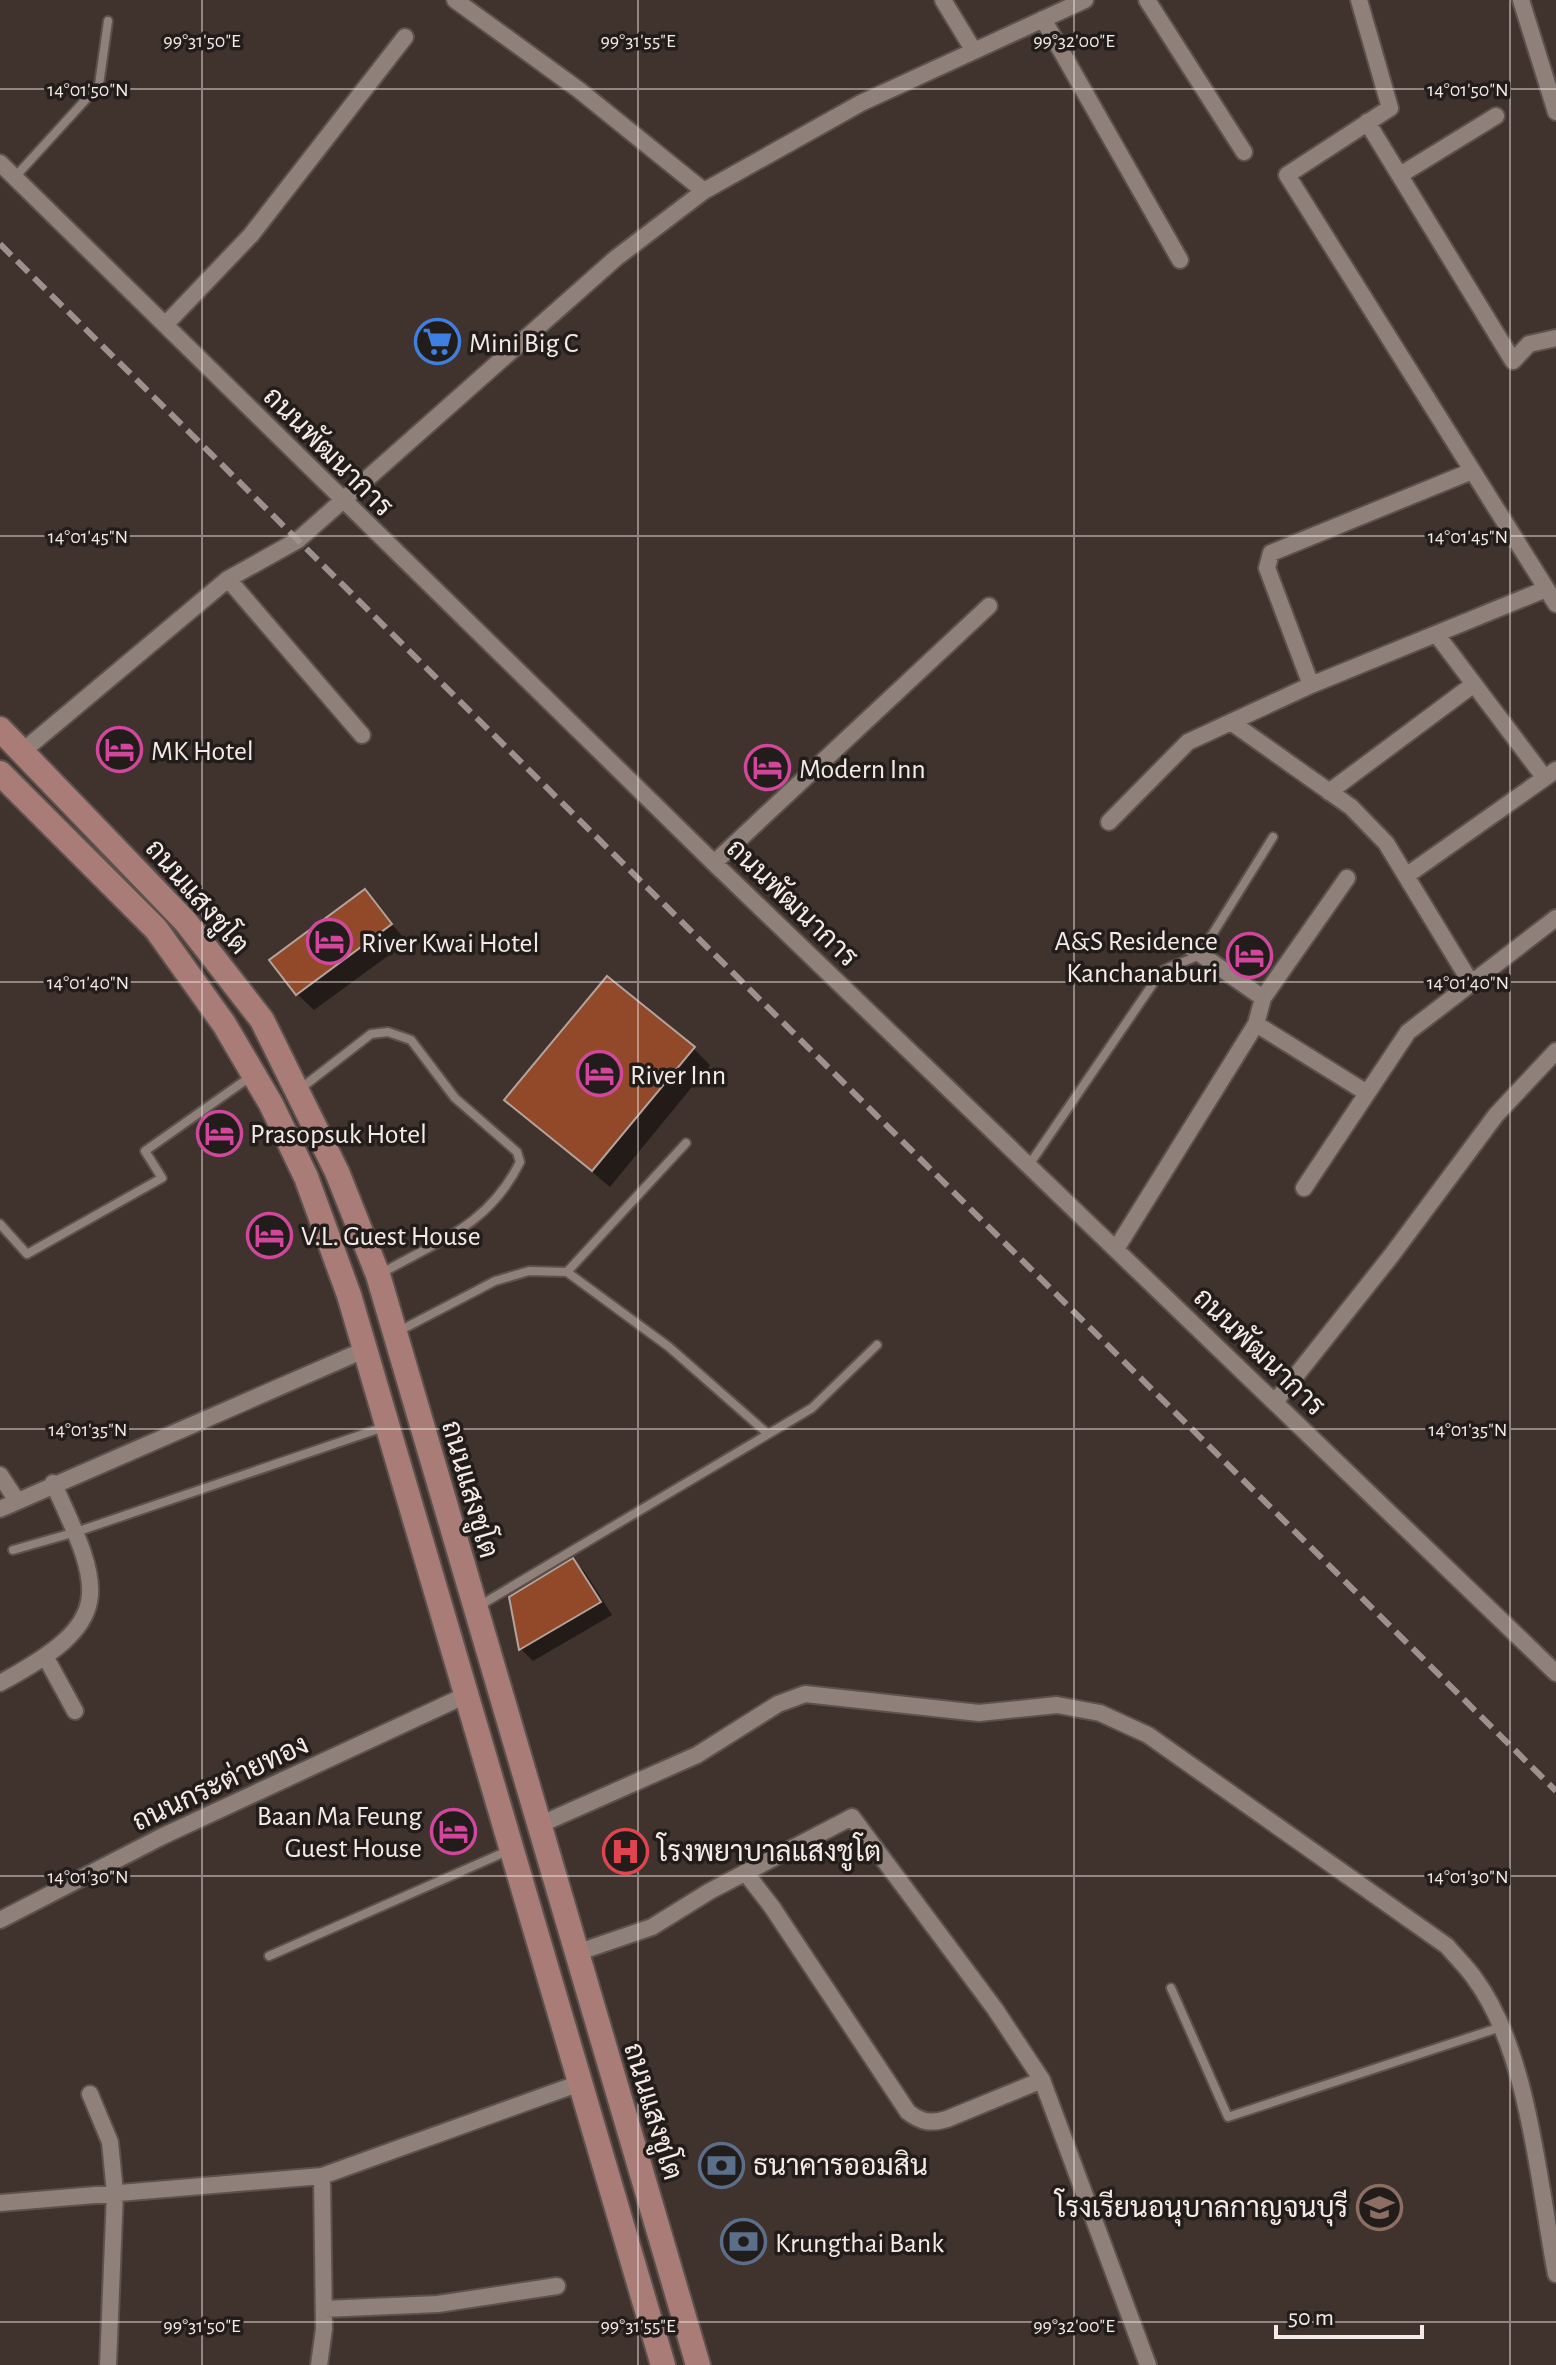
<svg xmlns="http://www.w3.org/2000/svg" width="1556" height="2365" font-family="'Alegreya Sans',Sarabun,sans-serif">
<rect width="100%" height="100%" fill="#40332e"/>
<path fill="#0007" d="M365,892l42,50 -93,68 -17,-16z
M693,1048l17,17 -100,122 -103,-87z
M573,1560l12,12 27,43 -79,46 -12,-12z"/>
<path fill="#924929" stroke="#b3a39d" stroke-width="2" d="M365,889l27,35 -96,71 -27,-35z
M607,976l88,71 -103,124 -88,-71z
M573,1558l28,44 -82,48 -10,-53z"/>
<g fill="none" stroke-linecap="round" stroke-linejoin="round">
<defs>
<path id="lane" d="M15,177l84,-92 9,-64
M300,1089l71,-55 17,-2 23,8 44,58 62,54 3,10c-31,63 -80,78 -138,111
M1029,1165l132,-193c12,-9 26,-9 39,-18l73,-117
M0,1224l27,30 135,-76 -17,-27 105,-74
M567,1272l119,-129
M399,1331l96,-50 34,-10 38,1 102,75 99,87
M13,1550l63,-18 308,-105
M479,1606l333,-198 65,-63
M269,1956l241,-106
M1171,1988l57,129 273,-90"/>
<path id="street" d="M455,0l124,90 125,101
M943,0l31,51
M1147,0l97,152
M1359,0l31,108 -103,67 269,429
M1521,0l35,112
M1043,19l137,241
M1367,122l146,239 16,-17 27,-6
M0,163l714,700 842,810
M1400,175l96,-59
M165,325l86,-90 154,-198
M228,579l134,156
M1437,635l107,142
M1311,685l-44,-117 4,-15 201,-82
M1231,722l120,85 35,36 85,140
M23,751l205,-172 70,-39 318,-282 88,-67 157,-88 224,-103
M1329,792l145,-108
M1109,822l79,-80 123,-57 235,-96
M714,863l275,-257
M1406,876l150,-106
M1189,946l74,52
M1256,1024l111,69
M1304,1188l104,-156 148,-114
M1116,1249l140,-225 7,-26 84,-120
M1275,1402l116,-146 105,-141 60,-64
M0,1475l17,26
M0,1509l364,-159
M45,1656l30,55
M0,1683c115,-62 105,-89 53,-200
M539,1825l158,-70 81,-51 27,-10 174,19 78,-8 43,8 48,22 299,211c9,11 20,21 28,33 54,73 64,207 81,295
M745,1872l27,35 136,205c13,10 22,12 39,7l95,-39
M0,1920l163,-84 301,-140
M576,1953l76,-26 58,-36 142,-74 143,192 47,71 106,285
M90,2094l20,48 5,51 -7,172
M0,2203l322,-27 258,-93
M324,2309l114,-5 119,-18
M319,2365l5,-36 -2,-153"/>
<path id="secondary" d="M0,729l185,192 77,99 75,152 41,103 320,1090
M0,773l156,156 68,95 47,80 35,73 43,118 314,1070"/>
</defs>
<use href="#lane" stroke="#5c514d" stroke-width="12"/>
<use href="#street" stroke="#5c514d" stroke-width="20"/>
<use href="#secondary" stroke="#5c514d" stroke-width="28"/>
<use href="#lane" stroke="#8f8079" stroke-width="8"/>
<use href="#street" stroke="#8f8079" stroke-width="16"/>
<use href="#secondary" stroke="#aa7c77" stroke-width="24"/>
<path stroke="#9c918d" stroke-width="6" stroke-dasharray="16 8" stroke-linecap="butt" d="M0,244l1556,1547"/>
</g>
<path fill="none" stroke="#f4ebe8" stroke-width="2" stroke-opacity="0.45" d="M202,0v2365M638,0v2365M1074,0v2365M1510,0v2365M0,89h1556M0,536h1556M0,982h1556M0,1429h1556M0,1876h1556M0,2322h1556"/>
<defs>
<symbol id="supermarket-ring" viewBox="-11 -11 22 22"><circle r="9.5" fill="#221d1a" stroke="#3f7fe0" stroke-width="1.5"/><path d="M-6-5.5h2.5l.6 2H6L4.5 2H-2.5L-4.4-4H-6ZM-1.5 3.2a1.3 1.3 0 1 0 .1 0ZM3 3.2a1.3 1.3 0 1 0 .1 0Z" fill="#3f7fe0"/></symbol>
<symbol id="hotel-ring" viewBox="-11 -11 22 22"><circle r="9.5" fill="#221d1a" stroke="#d1479c" stroke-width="1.5"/><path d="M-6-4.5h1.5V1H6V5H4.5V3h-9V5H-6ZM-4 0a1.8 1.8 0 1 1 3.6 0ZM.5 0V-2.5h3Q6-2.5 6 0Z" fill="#d1479c"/></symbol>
<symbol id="hospital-ring" viewBox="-11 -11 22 22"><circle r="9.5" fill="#221d1a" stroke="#e0444e" stroke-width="1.5"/><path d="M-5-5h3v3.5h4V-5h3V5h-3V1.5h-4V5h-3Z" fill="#e0444e"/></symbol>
<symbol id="bank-ring" viewBox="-11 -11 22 22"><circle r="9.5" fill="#221d1a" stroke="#5c6f8a" stroke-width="1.5"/><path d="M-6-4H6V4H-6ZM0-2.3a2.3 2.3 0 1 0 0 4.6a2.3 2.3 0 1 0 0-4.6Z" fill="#5c6f8a"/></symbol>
<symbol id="school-ring" viewBox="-11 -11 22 22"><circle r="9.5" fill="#221d1a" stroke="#8d6e63" stroke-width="1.5"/><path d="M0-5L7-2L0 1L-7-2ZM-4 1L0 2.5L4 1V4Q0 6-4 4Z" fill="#8d6e63"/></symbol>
</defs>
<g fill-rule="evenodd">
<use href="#supermarket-ring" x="412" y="316" width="51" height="51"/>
<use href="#hotel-ring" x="94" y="724" width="51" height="51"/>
<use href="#hotel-ring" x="742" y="742" width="51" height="51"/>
<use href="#hotel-ring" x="304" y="916" width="51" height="51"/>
<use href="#hotel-ring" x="1224" y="930" width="51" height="51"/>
<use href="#hotel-ring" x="574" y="1048" width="51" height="51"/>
<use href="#hotel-ring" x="194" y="1108" width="51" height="51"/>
<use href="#hotel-ring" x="244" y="1210" width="51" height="51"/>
<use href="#hotel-ring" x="428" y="1806" width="51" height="51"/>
<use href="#hospital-ring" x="600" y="1826" width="51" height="51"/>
<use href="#bank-ring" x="696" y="2140" width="51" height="51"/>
<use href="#school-ring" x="1354" y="2182" width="51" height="51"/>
<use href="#bank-ring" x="718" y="2216" width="51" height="51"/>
</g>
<g text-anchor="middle" stroke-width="7" stroke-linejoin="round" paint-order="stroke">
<g font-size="28" fill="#f4ebe8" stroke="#221d1a" text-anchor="start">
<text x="469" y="352">Mini Big C</text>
<text x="151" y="760">MK Hotel</text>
<text x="799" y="778">Modern Inn</text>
<text x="1218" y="950" text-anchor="end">A&amp;S Residence<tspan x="1218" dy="32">Kanchanaburi</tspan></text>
<text x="361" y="952">River Kwai Hotel</text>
<text x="630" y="1084">River Inn</text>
<text x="250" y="1143">Prasopsuk Hotel</text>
<text x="301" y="1245">V.L. Guest House</text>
<text x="422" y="1825" text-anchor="end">Baan Ma Feung<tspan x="422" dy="32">Guest House</tspan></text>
<text x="657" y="1861">โรงพยาบาลแสงชูโต</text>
<text x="753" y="2175">ธนาคารออมสิน</text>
<text x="1348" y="2217" text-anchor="end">โรงเรียนอนุบาลกาญจนบุรี</text>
<text x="775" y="2252">Krungthai Bank</text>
</g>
<g font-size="28" fill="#f4ebe8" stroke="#221d1a">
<text transform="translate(329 451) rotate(45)" y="10">ถนนพัฒนาการ</text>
<text transform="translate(198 896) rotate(49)" y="10">ถนนแสงชูโต</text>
<text transform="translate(793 902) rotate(44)" y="10">ถนนพัฒนาการ</text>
<text transform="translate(1260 1351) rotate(44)" y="10">ถนนพัฒนาการ</text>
<text transform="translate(471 1489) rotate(74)" y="10">ถนนแสงชูโต</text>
<text transform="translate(220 1782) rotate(-25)" y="10">ถนนกระต่ายทอง</text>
<text transform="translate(654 2111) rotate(73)" y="10">ถนนแสงชูโต</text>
</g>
</g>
<g font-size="20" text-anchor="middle" fill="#f4ebe8" stroke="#221d1a" stroke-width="7" stroke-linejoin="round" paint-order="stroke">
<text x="202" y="47">99°31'50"E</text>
<text x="638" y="47">99°31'55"E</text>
<text x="1074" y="47">99°32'00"E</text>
<text x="88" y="96">14°01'50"N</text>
<text x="1468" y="96">14°01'50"N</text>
<text x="88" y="543">14°01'45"N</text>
<text x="1468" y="543">14°01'45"N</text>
<text x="88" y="989">14°01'40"N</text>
<text x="1468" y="989">14°01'40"N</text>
<text x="88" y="1436">14°01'35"N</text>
<text x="1468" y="1436">14°01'35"N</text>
<text x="88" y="1883">14°01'30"N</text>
<text x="1468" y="1883">14°01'30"N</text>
<text x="202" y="2332">99°31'50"E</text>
<text x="638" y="2332">99°31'55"E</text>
<text x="1074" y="2332">99°32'00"E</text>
</g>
<path d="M1276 2325v12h146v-12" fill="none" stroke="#f4ebe8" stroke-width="4"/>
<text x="1288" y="2325" font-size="24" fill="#f4ebe8" stroke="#221d1a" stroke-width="6" paint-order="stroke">50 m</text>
</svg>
